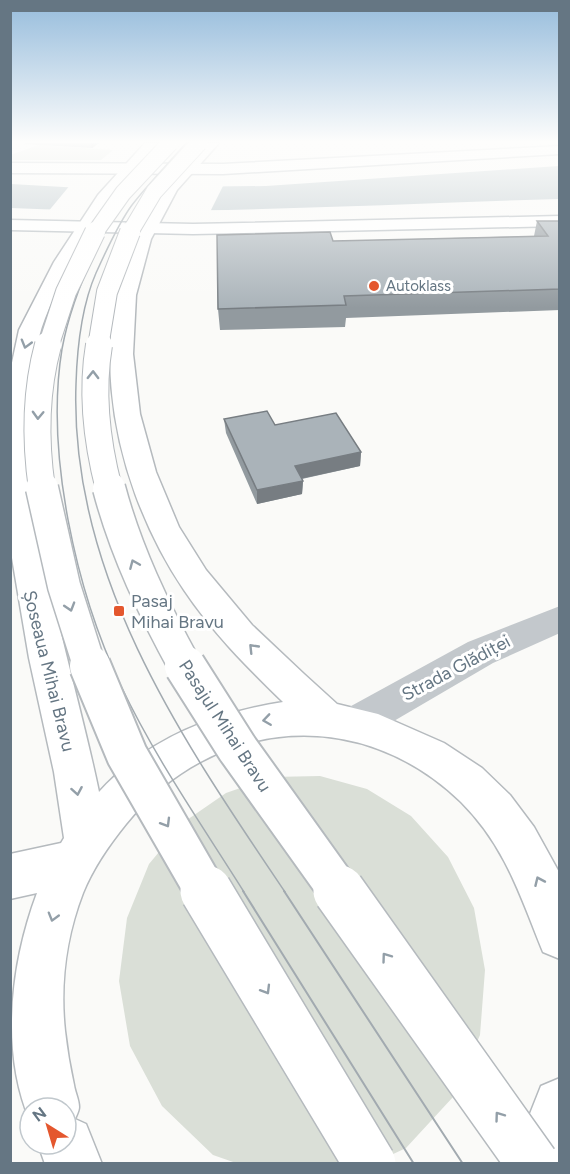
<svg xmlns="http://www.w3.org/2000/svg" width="570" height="1174" font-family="Figtree,sans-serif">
<rect width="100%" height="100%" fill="#fafaf8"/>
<path fill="#dadfd7" d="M39,145l74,5 -12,10h-90l-1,-5z
M320,776l47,13 44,27 37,41 26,51 11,62 -5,65 -27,62 -47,51 -34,16 -136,-1 -23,-8 -51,-49 -32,-60 -11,-65 8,-63 22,-54 35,-42 42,-29 46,-16z"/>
<path fill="#bbc7cb" d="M559,166v33c-182,5 -366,17 -548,9v-24l70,4 185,-2z"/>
<path fill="#fafaf8" d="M71,184l125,1 28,-1 -14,28 -163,1z"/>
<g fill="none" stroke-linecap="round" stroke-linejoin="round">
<defs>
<path id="secondary" d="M560,146v8l-337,20 -213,-1v-10l213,1z
M560,216v10l-367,8 -183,-4v-10l183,4z"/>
<path id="primary" d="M145,143h16c-12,16 -28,28 -40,43 -28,36 -71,108 -82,151 -7,26 -7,55 -7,82 -2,129 41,248 67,373 48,-53 114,-79 184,-90 -36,-35 -71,-70 -99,-112 -78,-116 -108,-285 -21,-404 11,-16 27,-29 41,-43h15l-42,47 -26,49 -15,56 -3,59 7,60 16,58 23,55 27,43 46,55 52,49 33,30 41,10 66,29 38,25 28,27 24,32 26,47v85l-17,-7c-23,-56 -37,-105 -82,-150 -101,-98 -248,-85 -335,22 -17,21 -33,44 -43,69 -17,44 -23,92 -18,138 2,18 5,36 9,54 1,7 5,15 5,22 0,4 -3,9 -4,12l11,5 16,40h-57l-7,-20h28v-36h-36v13c-30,-71 -19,-158 7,-228l-27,6v-45l51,-11 3,-5 -10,-66 -25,-114 -18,-106 -1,-180 9,-42 35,-68 44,-67z
M560,1078v86h-50l31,-78z"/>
</defs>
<use href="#secondary" stroke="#b3babf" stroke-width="3"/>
<use href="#primary" stroke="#b5babe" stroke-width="3"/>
<path fill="#c3c8cc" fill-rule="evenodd" d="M560,606v27l-67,30 -123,72 -14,5 -14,-5 -5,-12 5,-12 126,-69z"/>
<use href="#secondary" fill="#fff" fill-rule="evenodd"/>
<use href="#primary" fill="#fff" fill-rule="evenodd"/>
<path stroke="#a2aab0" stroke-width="1.5" d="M186,143c-18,21 -37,40 -54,62 -14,19 -26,46 -36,68 -14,32 -19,77 -20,111 -7,192 107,357 209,508
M100,242c-17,34 -31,69 -38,107 -17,104 14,242 59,337 34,72 81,139 123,206"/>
<path stroke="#a2aab0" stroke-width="2" d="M243,891l171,273
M284,891l179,273"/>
<defs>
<path id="primary-bridge-far5" d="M94,234l29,-41 47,-50
M129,234l25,-42 45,-49"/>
<path id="primary-bridge-far4" d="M48,347l18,-55 29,-60
M98,347l9,-55 23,-60"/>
<path id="primary-bridge-far3" d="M99,345c-8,48 -2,98 10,144
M42,489c-7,-48 -7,-96 6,-144"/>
<path id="primary-bridge-far2" d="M42,488l22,98 26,82
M109,488c17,64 45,122 77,180"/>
<path id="primary-bridge-far1" d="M90,666l37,89 79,137
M185,666l52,82 103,144"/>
<path id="primary-bridge" d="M206,891l164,273
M339,891l194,273"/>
</defs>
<use href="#primary-bridge-far5" stroke="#b5babe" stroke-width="18" stroke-linecap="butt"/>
<use href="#primary-bridge-far4" stroke="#b5babe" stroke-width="22" stroke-linecap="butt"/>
<use href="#primary-bridge-far3" stroke="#b5babe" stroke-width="28" stroke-linecap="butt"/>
<use href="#primary-bridge-far2" stroke="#b5babe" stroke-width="35" stroke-linecap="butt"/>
<use href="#primary-bridge-far1" stroke="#b5babe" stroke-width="44" stroke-linecap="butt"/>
<use href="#primary-bridge" stroke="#b5babe" stroke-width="54" stroke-linecap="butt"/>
<use href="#primary-bridge-far5" stroke="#fff" stroke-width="16"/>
<use href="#primary-bridge-far4" stroke="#fff" stroke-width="20"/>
<use href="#primary-bridge-far3" stroke="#fff" stroke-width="26"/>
<use href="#primary-bridge-far2" stroke="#fff" stroke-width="32"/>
<use href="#primary-bridge-far1" stroke="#fff" stroke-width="40"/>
<use href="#primary-bridge" stroke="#fff" stroke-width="51"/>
</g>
<path fill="#929a9f" d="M24,143h75l-7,5 -67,-4z
M537,221h23v89l-214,8 -1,9 -125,3 -2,-21 115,-68 201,-5z
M224,419l51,6 86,27 -1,14 -58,13 1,2 -1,13 -45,10 -31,-71z"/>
<path fill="#777d82" d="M91,143h8l-7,5z
M361,452l-1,14 -65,14v-14z
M303,481l-1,13 -45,10v-14z"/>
<path fill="#aab3b9" stroke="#777d82" stroke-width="1.5" d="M537,221h23v68l-216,7 2,9 -128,4 -1,-74 113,-3 3,9 215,-5z
M267,411l8,14 61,-12 25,39 -66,14 8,15 -46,9 -33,-71z"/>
<defs><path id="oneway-chevron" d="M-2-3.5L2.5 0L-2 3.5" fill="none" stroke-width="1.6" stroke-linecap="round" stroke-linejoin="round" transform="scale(1.5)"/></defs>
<g stroke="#939fa8">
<use href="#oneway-chevron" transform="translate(26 344) rotate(106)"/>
<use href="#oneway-chevron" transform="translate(93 375) rotate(-89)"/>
<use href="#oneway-chevron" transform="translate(38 415) rotate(92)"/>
<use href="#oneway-chevron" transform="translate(134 564) rotate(-113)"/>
<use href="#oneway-chevron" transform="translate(70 607) rotate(73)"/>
<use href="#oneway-chevron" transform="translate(253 648) rotate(-134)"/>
<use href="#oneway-chevron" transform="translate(267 720) rotate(172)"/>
<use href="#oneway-chevron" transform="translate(77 791) rotate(80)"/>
<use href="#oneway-chevron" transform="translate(166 823) rotate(59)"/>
<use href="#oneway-chevron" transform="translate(539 881) rotate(-114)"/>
<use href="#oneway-chevron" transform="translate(53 917) rotate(106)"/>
<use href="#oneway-chevron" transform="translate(386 957) rotate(-126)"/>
<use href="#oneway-chevron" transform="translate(266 990) rotate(59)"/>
<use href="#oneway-chevron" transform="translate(499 1116) rotate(-126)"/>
</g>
<linearGradient id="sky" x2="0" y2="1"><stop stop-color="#96bcdc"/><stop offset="0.46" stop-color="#fdfdfc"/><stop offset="1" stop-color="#fdfdfc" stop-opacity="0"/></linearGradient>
<rect width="570" height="308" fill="url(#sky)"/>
<g fill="#e4572e" stroke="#fff" stroke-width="2">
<circle cx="374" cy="286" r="6"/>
<rect x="113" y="605" width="12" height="12" rx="3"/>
</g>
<g text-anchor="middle" stroke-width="6" stroke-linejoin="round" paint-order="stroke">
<g font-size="15" fill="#657683" stroke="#fff" text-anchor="start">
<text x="386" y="291">Autoklass</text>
</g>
<g font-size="18" fill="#657683" stroke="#fff" text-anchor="start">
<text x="131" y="607">Pasaj<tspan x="131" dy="21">Mihai Bravu</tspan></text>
</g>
<g font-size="18" fill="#657683" stroke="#fff">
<text transform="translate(456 668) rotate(-28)" y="6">Strada Glădiței</text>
<text transform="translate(49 671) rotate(76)" y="6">Șoseaua Mihai Bravu</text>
<text transform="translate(225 726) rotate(57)" y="6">Pasajul Mihai Bravu</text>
</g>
</g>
<rect width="570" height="1174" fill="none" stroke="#657683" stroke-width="24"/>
<g transform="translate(48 1126) rotate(323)"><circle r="28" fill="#ffffff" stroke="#c1c8cd" stroke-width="1.5"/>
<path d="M0-4.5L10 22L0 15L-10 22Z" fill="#e4572e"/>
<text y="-9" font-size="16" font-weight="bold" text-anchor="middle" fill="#657683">N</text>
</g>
</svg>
